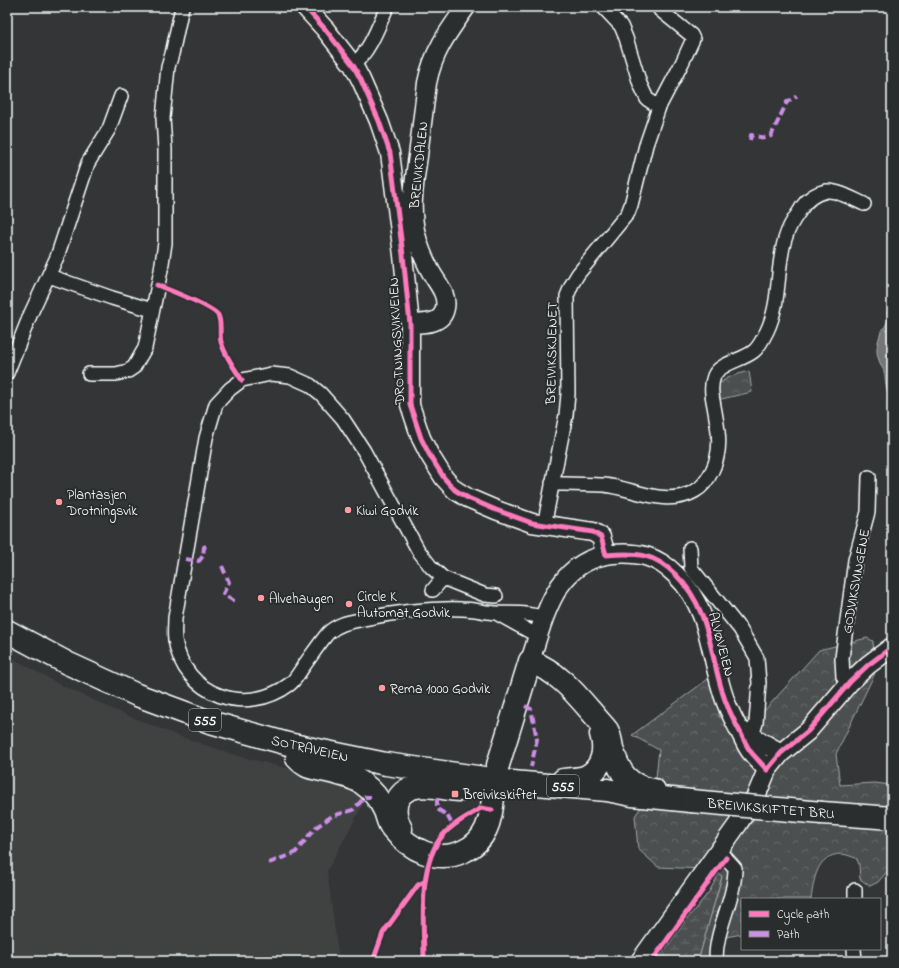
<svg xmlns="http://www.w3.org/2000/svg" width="899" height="968" font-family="'Indie Flower',sans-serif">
<defs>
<pattern id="forest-crowns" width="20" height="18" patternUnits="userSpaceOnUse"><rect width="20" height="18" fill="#4c4f50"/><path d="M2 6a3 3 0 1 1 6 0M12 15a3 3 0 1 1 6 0" fill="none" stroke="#67696a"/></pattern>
<pattern id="wetland-marsh" width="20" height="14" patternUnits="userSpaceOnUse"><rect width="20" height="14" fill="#4c4f50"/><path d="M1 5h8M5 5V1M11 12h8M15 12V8" fill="none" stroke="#67696a"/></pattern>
</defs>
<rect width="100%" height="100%" fill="#333536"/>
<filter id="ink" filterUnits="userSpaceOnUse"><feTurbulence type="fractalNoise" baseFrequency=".025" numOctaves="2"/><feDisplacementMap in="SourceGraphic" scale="8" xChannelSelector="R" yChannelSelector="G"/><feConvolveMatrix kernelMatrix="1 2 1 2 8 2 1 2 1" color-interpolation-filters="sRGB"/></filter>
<g filter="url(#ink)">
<path fill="#404243" d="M7,655l50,28 62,29 62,25 54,18 120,31 12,11 -40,74 12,90h-314l-18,-5z"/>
<path fill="url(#forest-crowns)" stroke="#a6a7a8" d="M749,371l3,21 -35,8c0,-2 -1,-7 -1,-10 3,-12 23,-16 33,-19z
M867,638l6,3 2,32 -39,81 4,31 34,-2 18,2v32c-3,8 -1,15 0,23 1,8 0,17 0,26l-14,16 -8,4 -10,-7 -1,-15 -3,-6c-4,-1 -10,-4 -15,-4 -25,1 -27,26 -30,45h-69v35l-22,4 -5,23h-17l24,-85 -18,-7 -46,-2 -20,-18 -3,-33 20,-30 4,-36 -27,-15 76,-56 12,1 -1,37 37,3 63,-70z"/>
<path fill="url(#wetland-marsh)" stroke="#a6a7a8" d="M719,874l3,2 -24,85h-41l30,-42 22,-27z"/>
<path fill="#737576" stroke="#abacad" d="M892,295v105h-2c-3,-9 -5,-16 -5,-25 -1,-6 -6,-12 -7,-18 -3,-9 1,-19 4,-28l2,-1 4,-7 -1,-9z"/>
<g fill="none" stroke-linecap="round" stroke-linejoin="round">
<defs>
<path id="street" d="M603,7l18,19 5,12 14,46 7,15 12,8
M353,65c17,-14 25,-38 34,-58
M49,276l63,22 40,12
M7,373l24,-60 26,-56 31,-94 21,-34 12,-33
M89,374h27l12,-3 6,-4 11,-19 16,-78 4,-27v-94l-2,-31 5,-51 4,-13 10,-47
M552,483c17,2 34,1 52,2 29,3 62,23 91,6 8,-4 13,-12 17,-20 11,-22 6,-42 2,-65 -2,-10 -4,-20 0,-30 5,-13 30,-16 40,-25 5,-4 10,-14 13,-20 14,-29 9,-63 18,-92 3,-10 8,-19 14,-27 6,-11 16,-19 28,-21 10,-1 28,9 37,13
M544,526l22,-111 2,-21 -1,-98 5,-12 6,-10 50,-61 3,-8 15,-60 13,-38 23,-44 11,-24 -2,-4 -31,-25 -1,-3
M690,548l1,20 49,61 17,29 2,25 -3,40 -4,13 -5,6
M433,590l10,-12
M496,596l-11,-1 -42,-17 -12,-11 -13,-17 -54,-99 -21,-32 -22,-25 -11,-9 -20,-9 -19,-2 -29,6 -12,9 -14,15 -10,34 -31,180c0,7 -1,15 0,22 9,56 71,77 115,44 5,-4 9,-11 13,-17 8,-11 16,-23 25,-34 11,-10 22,-11 36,-14 33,-7 65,-11 98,-10 11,0 22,3 34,4 16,1 33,-1 48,5
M498,614l40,22
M850,682l-7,-5 -1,-19 13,-98 13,-48 1,-35
M855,899v-9
M854,949l1,12
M716,961c-1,-32 19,-61 19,-93l-9,-10 -8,-6"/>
<path id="secondary" d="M305,7l20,22 28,36 8,15 18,41 11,32 13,102 7,69v81l11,33 8,16 15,24 11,12 13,8 28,12 36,13 61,9 8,5 5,18
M410,324c14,-1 32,1 35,-16 3,-14 -8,-25 -14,-36 -6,-11 -11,-22 -14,-34 -8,-27 -3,-54 1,-82 3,-24 6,-49 9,-73 6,-31 21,-51 39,-76
M530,661c15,-45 25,-101 83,-107 26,-2 44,2 63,21 36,35 33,81 49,125 4,11 9,20 14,30 4,7 7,16 12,22 5,6 11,12 16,18
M739,729l42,24
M640,961l98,-137 18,-28 11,-26 14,-17 27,-22 42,-49 18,-17 24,-18"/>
<path id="highway" d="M7,631l60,32 70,32 73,27 78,22 98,20 126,18 95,8 25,5 59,6
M297,758c3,3 6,6 10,8 4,2 10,3 15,4 13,3 29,6 40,13 10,7 18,17 23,28 2,5 3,13 7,17 18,22 45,36 72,23 22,-10 27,-31 29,-53
M498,765l32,-104c29,11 46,33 65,55 4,5 8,9 12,14 3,5 4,12 5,18 7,25 16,38 42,42
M563,780c7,-1 15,-1 22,-3 18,-8 21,-27 16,-43
M822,813l70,5
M401,829c-5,-10 -8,-20 -3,-30 12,-21 42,-10 61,-9 6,0 13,-3 18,-5"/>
</defs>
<use href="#street" stroke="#fff" stroke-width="16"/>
<use href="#secondary" stroke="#fff" stroke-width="21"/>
<use href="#highway" stroke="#fff" stroke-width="25"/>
<use href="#street" stroke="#2a2d2e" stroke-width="13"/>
<use href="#secondary" stroke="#2a2d2e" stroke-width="18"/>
<use href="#highway" stroke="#2a2d2e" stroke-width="22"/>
<defs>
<path id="highway-bridge" d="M691,801l131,12"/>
</defs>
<use href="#highway-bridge" stroke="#fff" stroke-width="25" stroke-linecap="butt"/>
<use href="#highway-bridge" stroke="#2a2d2e" stroke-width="22"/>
<path stroke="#ce8fe9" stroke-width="4" stroke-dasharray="8 4" stroke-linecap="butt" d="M750,140l1,-5 14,3 6,-2 16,-34 10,-6
M185,559l14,2 4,-5 1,-9 3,-1v2
M222,566l7,16 -6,12 11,7
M525,706l6,3 6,30 -6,28
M437,798v11l10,6 6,11
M269,863l26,-10 20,-25 17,-12 21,-6 12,-13h6"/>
<defs>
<path id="cycleway" d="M305,7l20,22 28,36 8,15 18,41 11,32 13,102 7,69v81l11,33 8,16 15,24 11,12 13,8 28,12 36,13 61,9 8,5 5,18c30,-3 48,-2 70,20 36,35 33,81 49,125 4,11 9,20 14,30 4,7 7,16 12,22 5,6 11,12 16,18l14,-17 27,-22 42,-49 18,-17 24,-18
M157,285c12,5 55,21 61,30 4,7 1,19 3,27 4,14 13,26 21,38
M373,961l10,-28 35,-48 6,-3
M424,961c0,-38 -7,-96 19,-126 10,-12 26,-19 38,-27l11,2
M652,961l62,-87 12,-16"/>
</defs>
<use href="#cycleway" stroke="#2a2d2e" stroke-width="8"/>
<use href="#cycleway" stroke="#fd7abc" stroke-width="5"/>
</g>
</g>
<g fill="#ff9aa2" stroke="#2a2d2e" stroke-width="1.5">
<circle cx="59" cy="502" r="4"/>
<circle cx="348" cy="510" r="4"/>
<circle cx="261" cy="598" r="4"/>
<circle cx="349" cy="604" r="4"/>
<circle cx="382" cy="688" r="4"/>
<rect x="451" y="790" width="8" height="8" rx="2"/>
</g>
<g text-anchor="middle" stroke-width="4" stroke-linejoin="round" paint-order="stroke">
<g fill="#2a2d2e" stroke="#bfc0c0" stroke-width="1">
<rect x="189" y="709" width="32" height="22" rx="3"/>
<rect x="547" y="775" width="32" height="22" rx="3"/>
</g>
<g font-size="13" font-weight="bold" fill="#fff">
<text x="205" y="725">555</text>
<text x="563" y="791">555</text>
</g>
<g font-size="14" fill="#fff" stroke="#2a2d2e">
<text transform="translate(418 165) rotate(-84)" y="5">BREIVIKDALEN</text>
<text transform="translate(396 341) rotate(-93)" y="5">DROTNINGSVIKVEIEN</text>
<text transform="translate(551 353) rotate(-89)" y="5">BREIVIKSKJENET</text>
<text transform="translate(855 581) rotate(-80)" y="5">GODVIKSVINGENE</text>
<text transform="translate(722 644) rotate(75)" y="5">ALVØVEIEN</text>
<text transform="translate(310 748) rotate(13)" y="5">SOTRAVEIEN</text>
<text transform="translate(771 808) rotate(5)" y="5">BREIVIKSKIFTET BRU</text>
</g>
<g font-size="14" fill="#fff" stroke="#2a2d2e" text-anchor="start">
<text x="67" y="499">Plantasjen<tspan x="67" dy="16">Drotningsvik</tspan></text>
<text x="356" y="515">Kiwi Godvik</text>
<text x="357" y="601">Circle K<tspan x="357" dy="16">Automat Godvik</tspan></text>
<text x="269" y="603">Alvehaugen</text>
<text x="390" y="693">Rema 1000 Godvik</text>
<text x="463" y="799">Breivikskiftet</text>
</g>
</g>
<rect width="899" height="968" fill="none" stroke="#2a2d2e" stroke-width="24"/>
<rect x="12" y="12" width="875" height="944" fill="none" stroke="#fff" stroke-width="1.5" filter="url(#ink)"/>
<rect x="741" y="898" width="140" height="52" fill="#2a2d2e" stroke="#7f8182"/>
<rect x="749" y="911" width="20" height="6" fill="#fd7abc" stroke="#7f8182"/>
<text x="777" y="918" font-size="12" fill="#ffffff">Cycle path</text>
<rect x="749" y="931" width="20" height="6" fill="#ce8fe9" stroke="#7f8182"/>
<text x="777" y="938" font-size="12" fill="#ffffff">Path</text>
</svg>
